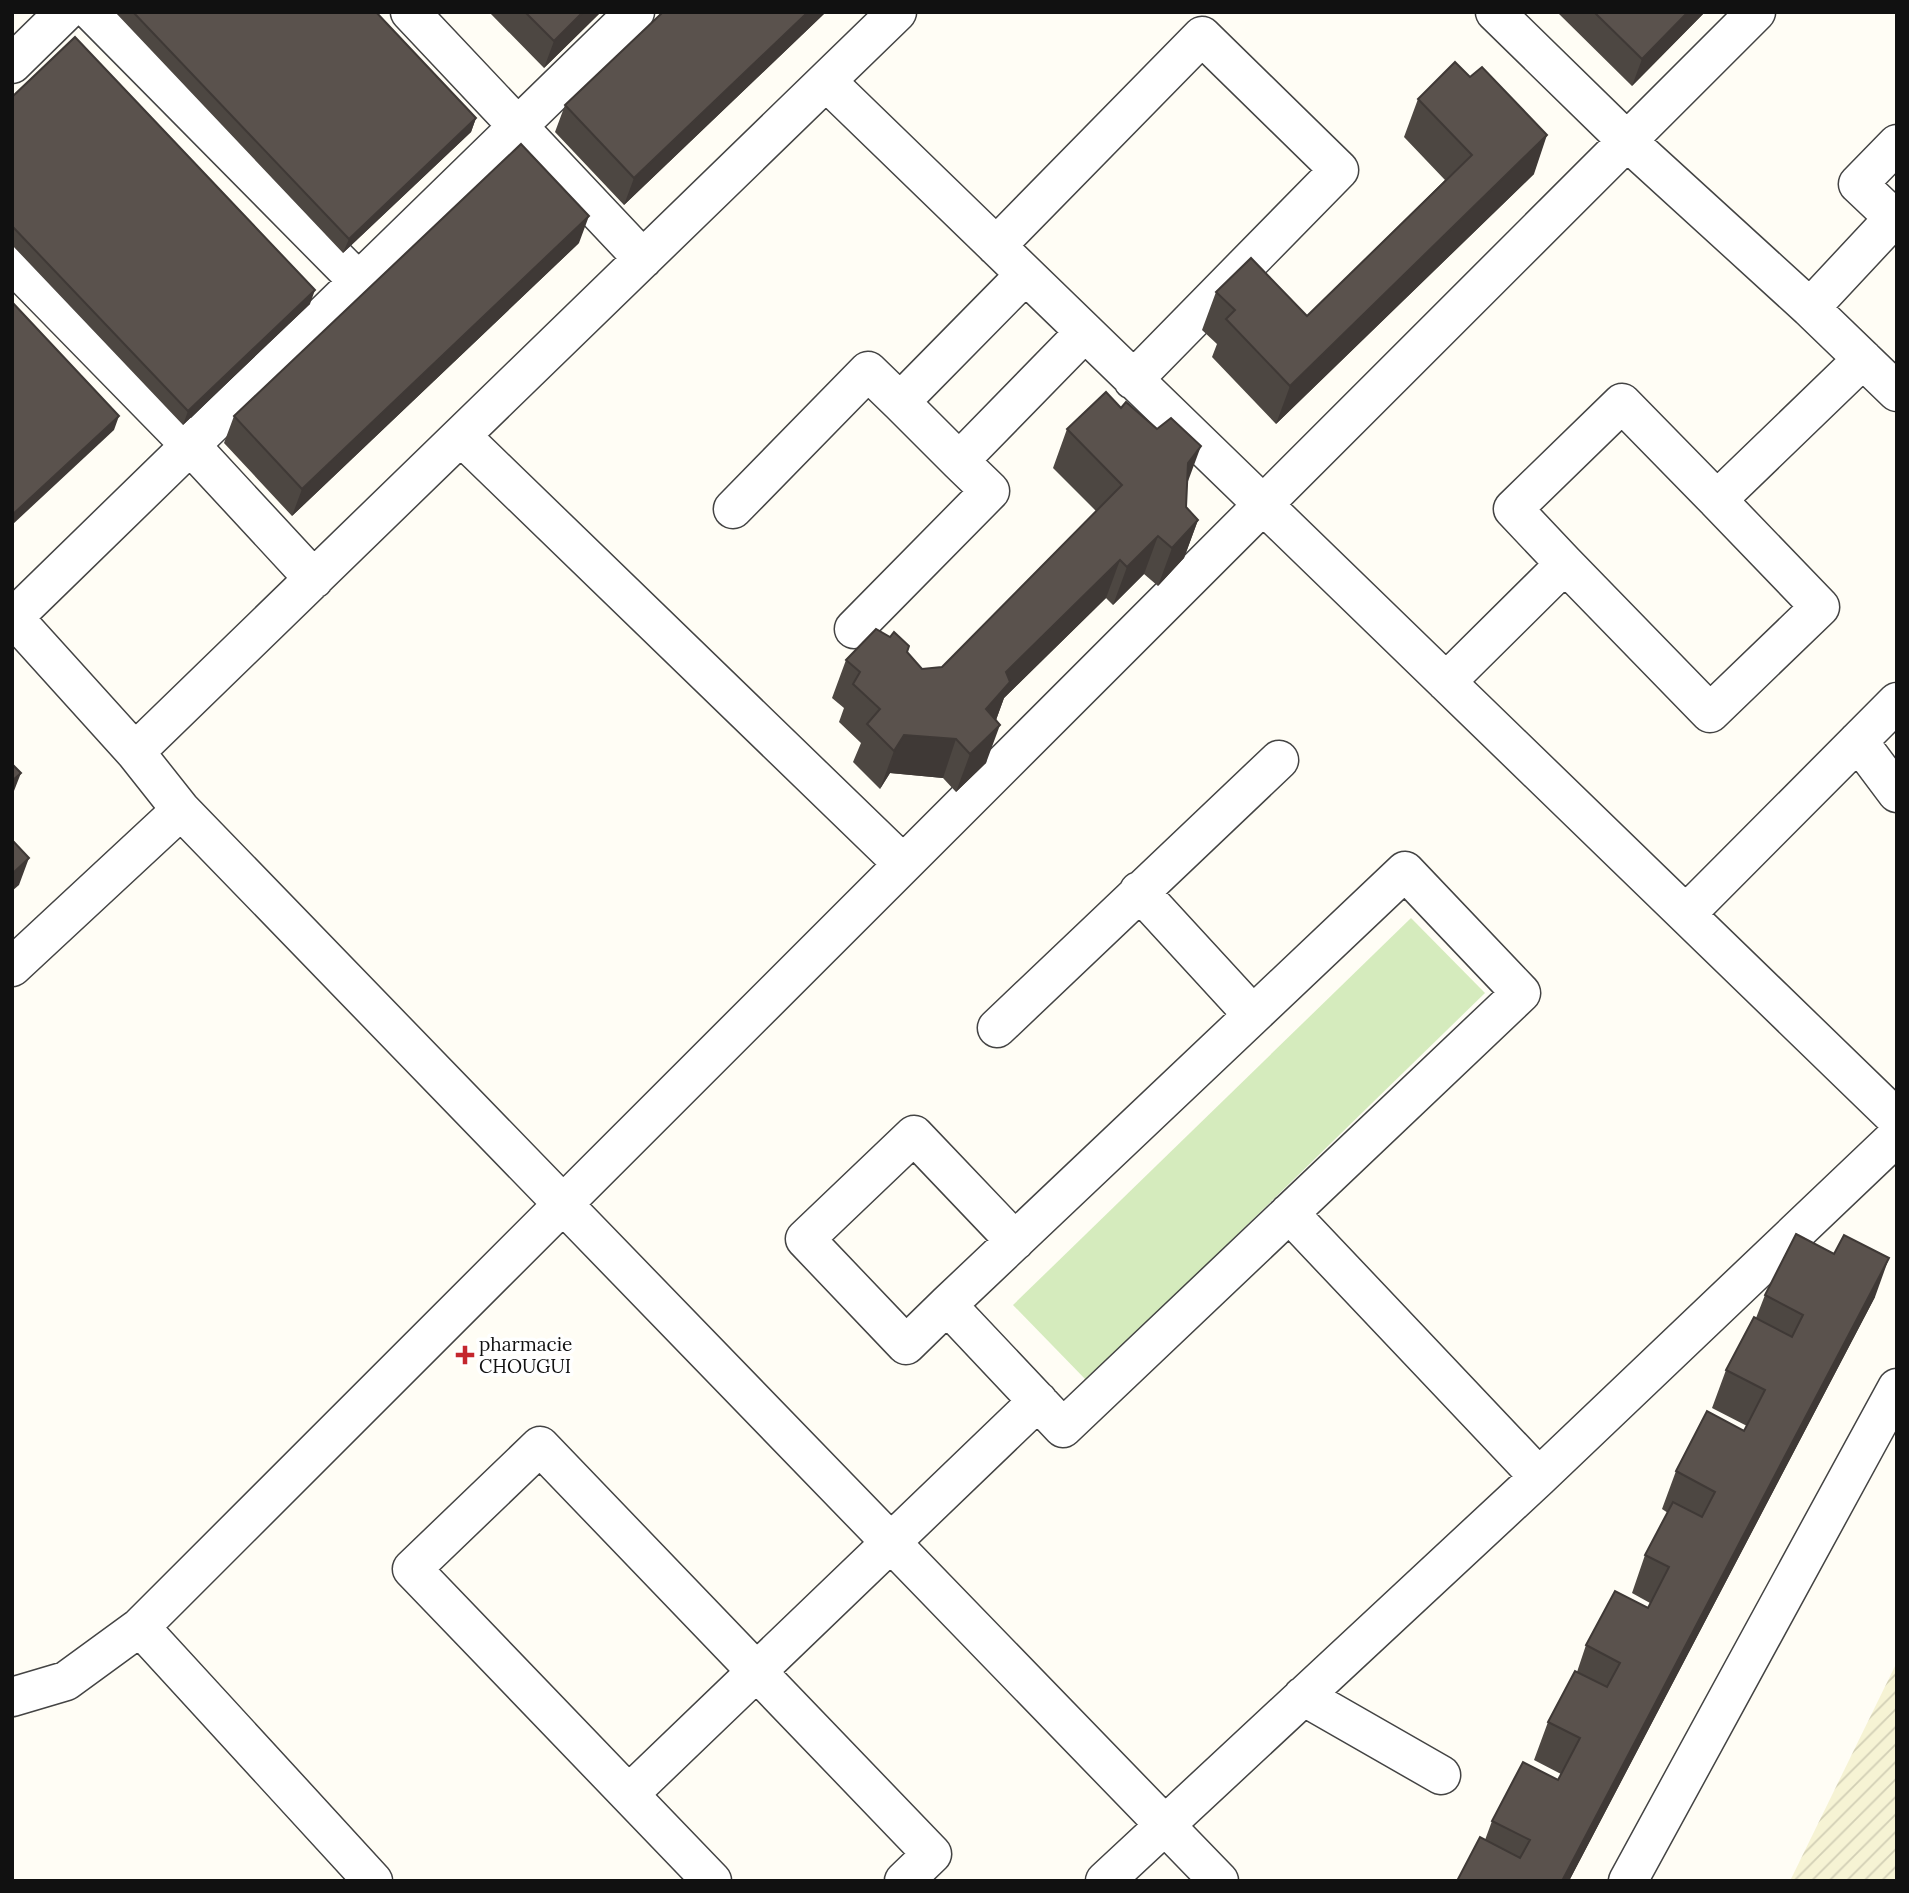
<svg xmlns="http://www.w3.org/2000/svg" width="1909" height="1893" font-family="Lora,serif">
<defs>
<pattern id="farmland-furrows" width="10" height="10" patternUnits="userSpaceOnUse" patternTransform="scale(1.75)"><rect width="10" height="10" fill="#f6f3d4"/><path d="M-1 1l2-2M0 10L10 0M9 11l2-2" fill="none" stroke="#d2cfb5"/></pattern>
</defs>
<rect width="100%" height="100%" fill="#fffdf5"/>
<path fill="url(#farmland-furrows)" d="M1897,1662v219h-107z"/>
<path fill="#d5ebbd" d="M1411,918l74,75 -398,388 -74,-76z"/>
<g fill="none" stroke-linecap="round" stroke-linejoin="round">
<defs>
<path id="minor" d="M92,12l267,270
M410,12l233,247
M1495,12l132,129 183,167 87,84
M12,64l53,-52
M826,81l1071,1038
M1897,144l-39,40 39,37
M996,246l206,-210 137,134 -206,210
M12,263l178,182 124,134
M1810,308l84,-90
M900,402l59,59
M461,436l442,428
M733,509l135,-138 32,31 125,-127
M1565,564l-52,-55 109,-106 95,97
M12,616l123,136 46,58 1038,1071
M14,617l621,-605
M854,629l136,-138 -31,-30 126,-129
M1446,682l119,-118 145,149 110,-106 -103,-107 146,-141
M1858,741l39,52
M135,752l762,-740
M1405,871l116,122 -458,435 -116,-123z
M1139,891l114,124
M1686,914l211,-212
M12,967l169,-157
M997,1028l282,-268
M1289,1213l250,264
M947,1305l-41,40 -101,-106 109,-104 101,106
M140,1627l233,254
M1303,1696l138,79
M12,1697l54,-16 74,-54 1616,-1615
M629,1794l409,-393
M712,1881l-300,-312 128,-123 392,408 -28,27
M1105,1881l434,-404 358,-341
M1628,1881l269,-493"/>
</defs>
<use href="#minor" stroke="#444" stroke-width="41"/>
<use href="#minor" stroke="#fff" stroke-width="38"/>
</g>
<path fill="#4d4742" d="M115,12h261l100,106 -5,14 -128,121z
M489,12h112l-57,56z
M826,12l-202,193 -69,-73 10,-27z
M1557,12h148l-73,74z
M12,97l298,207 -127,121 -171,-180z
M1418,99l116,75 -258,250 -64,-67 5,-13 -15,-14 14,-38 91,24 138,-136 -41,-43z
M579,243l-287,273 -68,-73 10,-27z
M1067,429l120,55 -1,23 12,13 -14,38 -26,28 -14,-12 -31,31 -7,-7 -102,100 -8,22 -10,43 -30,29 -13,-14 -53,-5 -10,16 -27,-27 8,-19 -22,-21 5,-14 -12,-10 14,-38 61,-8 15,17 20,-2 154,-156 -43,-43z
M1765,1295l110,2 -306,584h-112l28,-41 7,-19 66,-41 3,-6 -27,-14 14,-38 29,-50 9,-27 62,-37 2,-5 -18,-10 13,-38 23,-42 -6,-4 14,-38 68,-40 3,-5 -35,-18 14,-38 30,-52z"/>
<path fill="#3f3936" d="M583,12h18l-57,56 10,-27z
M808,12h18l-202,193 10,-27z
M1688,12h17l-73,74 10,-27z
M476,118l-5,14 -128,121 6,-14z
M1547,135l-13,39 -258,250 14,-38z
M589,216l-10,27 -287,273 10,-27z
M315,290l-5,14 -127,121 5,-14z
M119,416l-5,14 -102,95v-10z
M1201,446l-14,38 1,-21z
M1198,520l-14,38 -26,28 14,-38z
M1158,536l-14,38 -31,31 14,-38z
M1120,560l-14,38 -102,100 -8,22 -10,-11 20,-37z
M1000,725l-14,38 -30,29 14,-38z
M904,735l52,4 -13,39 -53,-5 -10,16 14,-38z
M21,773l-9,23v-15z
M29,858l-10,27 -7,6v-17z
M1889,1258l-14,39 -306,584h-7z"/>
<path fill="#5a524d" stroke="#3f3936" stroke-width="2" d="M133,12h243l100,106 -127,121z
M525,12h58l-29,29z
M663,12h145l-174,166 -69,-73z
M1594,12h94l-46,47z
M75,37l240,253 -127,121 -176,-185v-129z
M1455,62l15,15 12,-10 65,68 -257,251 -64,-67 9,-9 -19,-18 35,-34 56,58 165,-161 -54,-56z
M521,144l68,72 -287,273 -68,-73z
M12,302l107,114 -107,99z
M1106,392l15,16 5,-6 31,27 14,-11 30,28 -13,17 -2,44 12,13 -26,28 -14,-12 -31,31 -7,-7 -114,112 4,10 -24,27 14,16 -30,29 -14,-15 -52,-4 -10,16 -27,-27 13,-15 -27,-25 7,-12 -14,-12 30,-31 14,8 4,-5 15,14 -2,6 15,17 20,-2 180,-182 -55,-56z
M12,764l9,9 -9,8z
M12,840l17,18 -17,16z
M1796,1234l38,20 10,-19 45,23 -327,623h-105l23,-44 40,21 10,-18 -38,-19 31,-59 35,18 22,-42 -32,-16 27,-51 32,16 13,-24 -34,-18 29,-54 33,17 21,-41 -24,-12 28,-53 29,15 13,-25 -39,-21 31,-60 37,20 21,-41 -39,-20 28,-53 38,20 11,-22 -38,-20z"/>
<path fill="#c4262e" stroke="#fff" stroke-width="2.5" d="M461.5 1344.5h7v7h7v7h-7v7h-7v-7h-7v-7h7z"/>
<g text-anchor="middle" stroke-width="7" stroke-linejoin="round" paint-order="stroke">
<g font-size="19" fill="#111" stroke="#fff" text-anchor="start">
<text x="479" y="1351">pharmacie<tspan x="479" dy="22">CHOUGUI</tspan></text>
</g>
</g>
<rect width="1909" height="1893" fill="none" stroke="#111111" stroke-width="28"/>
</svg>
